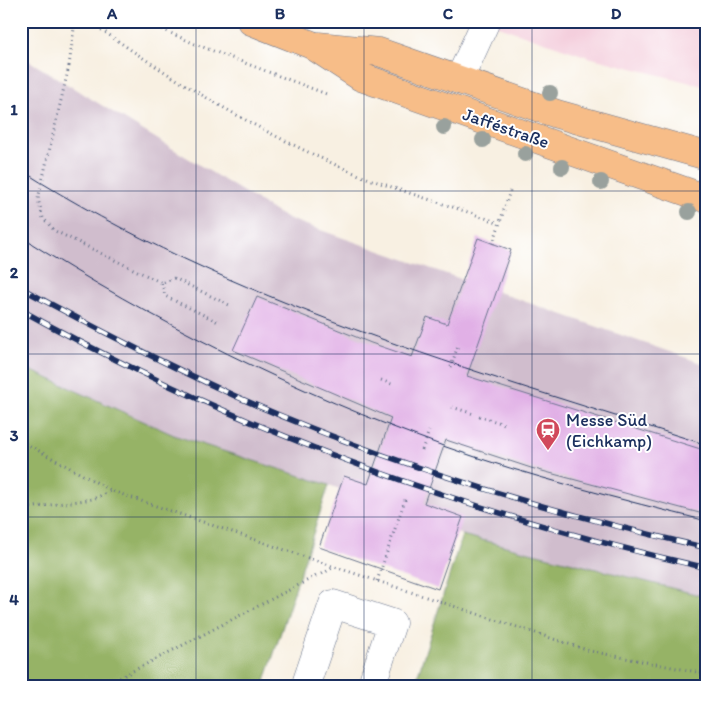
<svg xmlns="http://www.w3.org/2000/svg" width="728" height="708" font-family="Itim,sans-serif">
<rect width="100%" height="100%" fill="#fff"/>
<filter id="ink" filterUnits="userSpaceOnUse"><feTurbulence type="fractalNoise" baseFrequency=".02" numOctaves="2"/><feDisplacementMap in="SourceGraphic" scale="10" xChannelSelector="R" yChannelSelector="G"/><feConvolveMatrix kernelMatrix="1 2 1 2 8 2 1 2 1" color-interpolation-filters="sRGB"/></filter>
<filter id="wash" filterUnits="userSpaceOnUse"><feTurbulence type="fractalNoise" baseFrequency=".0096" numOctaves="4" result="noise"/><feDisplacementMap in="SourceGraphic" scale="20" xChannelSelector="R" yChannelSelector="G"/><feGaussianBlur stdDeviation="1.12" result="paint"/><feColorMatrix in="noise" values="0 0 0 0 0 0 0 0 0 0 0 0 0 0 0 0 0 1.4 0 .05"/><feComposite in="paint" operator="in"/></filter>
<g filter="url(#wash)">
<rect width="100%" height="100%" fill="#f8f0e2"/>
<path fill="#f4cfdd" d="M483,21h224v66l-119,-30z"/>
<path fill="#d0bdcd" d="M21,56l265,162 421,147v232l-245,-62 -133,-50 -153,-49 -155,-70z"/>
<path fill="#96b366" stroke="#587162" d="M21,366l155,70 153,49 -66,202h-242z
M462,535l245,62v90h-293z"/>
<g id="blocks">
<path fill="#e1b0e6" d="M478,238l33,12 -44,126 240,75v64l-176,-47 -85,-28 -22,63 39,14 -25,72 -119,-42 25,-71 24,8 23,-66 -158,-68 24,-53 114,46 41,14 15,-40 20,7z"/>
</g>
</g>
<g filter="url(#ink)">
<use href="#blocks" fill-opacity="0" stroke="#68738c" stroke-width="1"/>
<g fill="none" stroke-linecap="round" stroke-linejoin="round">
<defs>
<path id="minor" d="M459,80l27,-59
M305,687l28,-83 59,19 -21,64"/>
<path id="major" d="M251,21l61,24 49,32 346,122
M318,46l61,6 178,62 150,42"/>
</defs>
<use href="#minor" stroke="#68738c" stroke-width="29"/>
<use href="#major" stroke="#68738c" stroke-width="29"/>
<path stroke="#68738c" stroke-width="3" stroke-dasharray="1 4" stroke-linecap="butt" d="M89,21c88,62 171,112 270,154 46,18 94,31 140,48
M144,21l51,23 134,51
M69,66l6,-45
M493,244l17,-53
M174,278l55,27
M162,283l3,13 55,27
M451,367l7,-22
M381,380l13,5
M452,407l22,7
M479,416l25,8
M21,441l91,50 223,76 255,84 117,23
M422,450l7,-19
M21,509l72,-10 18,-8
M322,574l12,-7
M377,581l29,-84
M102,687l214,-111"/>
<use href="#minor" stroke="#fff" stroke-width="28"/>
<use href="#major" stroke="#f7bd88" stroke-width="28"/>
<path stroke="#1b2f5e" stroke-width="1" d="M21,170c209,133 452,200 686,275
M21,237c133,85 276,156 425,210 85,30 173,52 261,74"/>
<defs>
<path id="rail" d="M21,288c70,38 140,74 212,107 152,68 312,116 474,153
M21,310c215,119 446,204 686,258"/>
</defs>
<use href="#rail" stroke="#1b2f5e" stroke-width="5.5"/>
<use href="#rail" stroke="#fff" stroke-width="4" stroke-dasharray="11" stroke-linecap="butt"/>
<path stroke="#68738c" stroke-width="3" stroke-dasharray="1 4" stroke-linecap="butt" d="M69,66l-31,133 5,19 12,13 107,52 12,-5"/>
</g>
<g fill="#99a19d">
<circle cx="550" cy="93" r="8"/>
<circle cx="444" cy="127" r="8"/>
<circle cx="483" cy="140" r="8"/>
<circle cx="525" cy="154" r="8"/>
<circle cx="562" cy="167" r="8"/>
<circle cx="601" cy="182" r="8"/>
<circle cx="689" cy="212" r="8"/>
</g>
</g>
<path fill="none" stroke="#1b2f5e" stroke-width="1" stroke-opacity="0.55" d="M196,21v666M364,21v666M532,21v666M21,191h686M21,354h686M21,517h686"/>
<defs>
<symbol id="station-pin" viewBox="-11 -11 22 30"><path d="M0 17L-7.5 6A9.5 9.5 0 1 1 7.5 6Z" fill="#d1495b" stroke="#fff"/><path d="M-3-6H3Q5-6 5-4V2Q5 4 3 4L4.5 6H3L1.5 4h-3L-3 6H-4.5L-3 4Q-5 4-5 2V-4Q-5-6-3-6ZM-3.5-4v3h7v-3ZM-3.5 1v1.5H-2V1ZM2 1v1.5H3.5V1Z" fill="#fff"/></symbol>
</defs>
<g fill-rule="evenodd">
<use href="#station-pin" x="534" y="416" width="28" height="38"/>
</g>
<g text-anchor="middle" stroke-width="4" stroke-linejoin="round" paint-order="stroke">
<g font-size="18" fill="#1b2f5e" stroke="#fff">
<text transform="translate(506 128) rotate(19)" y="6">Jafféstraße</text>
</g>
<g font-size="18" fill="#1b2f5e" stroke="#fff" text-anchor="start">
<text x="566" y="426">Messe Süd<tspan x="566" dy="21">(Eichkamp)</tspan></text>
</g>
</g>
<rect width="728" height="708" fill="none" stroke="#fff" stroke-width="55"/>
<rect x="28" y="28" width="672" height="652" fill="none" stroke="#1b2f5e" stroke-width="2"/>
<g font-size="16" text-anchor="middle" font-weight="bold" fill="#1b2f5e">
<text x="112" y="19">A</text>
<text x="280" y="19">B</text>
<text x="448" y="19">C</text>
<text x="616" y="19">D</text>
<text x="14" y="115">1</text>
<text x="14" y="278">2</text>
<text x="14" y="441">3</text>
<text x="14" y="605">4</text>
</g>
</svg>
